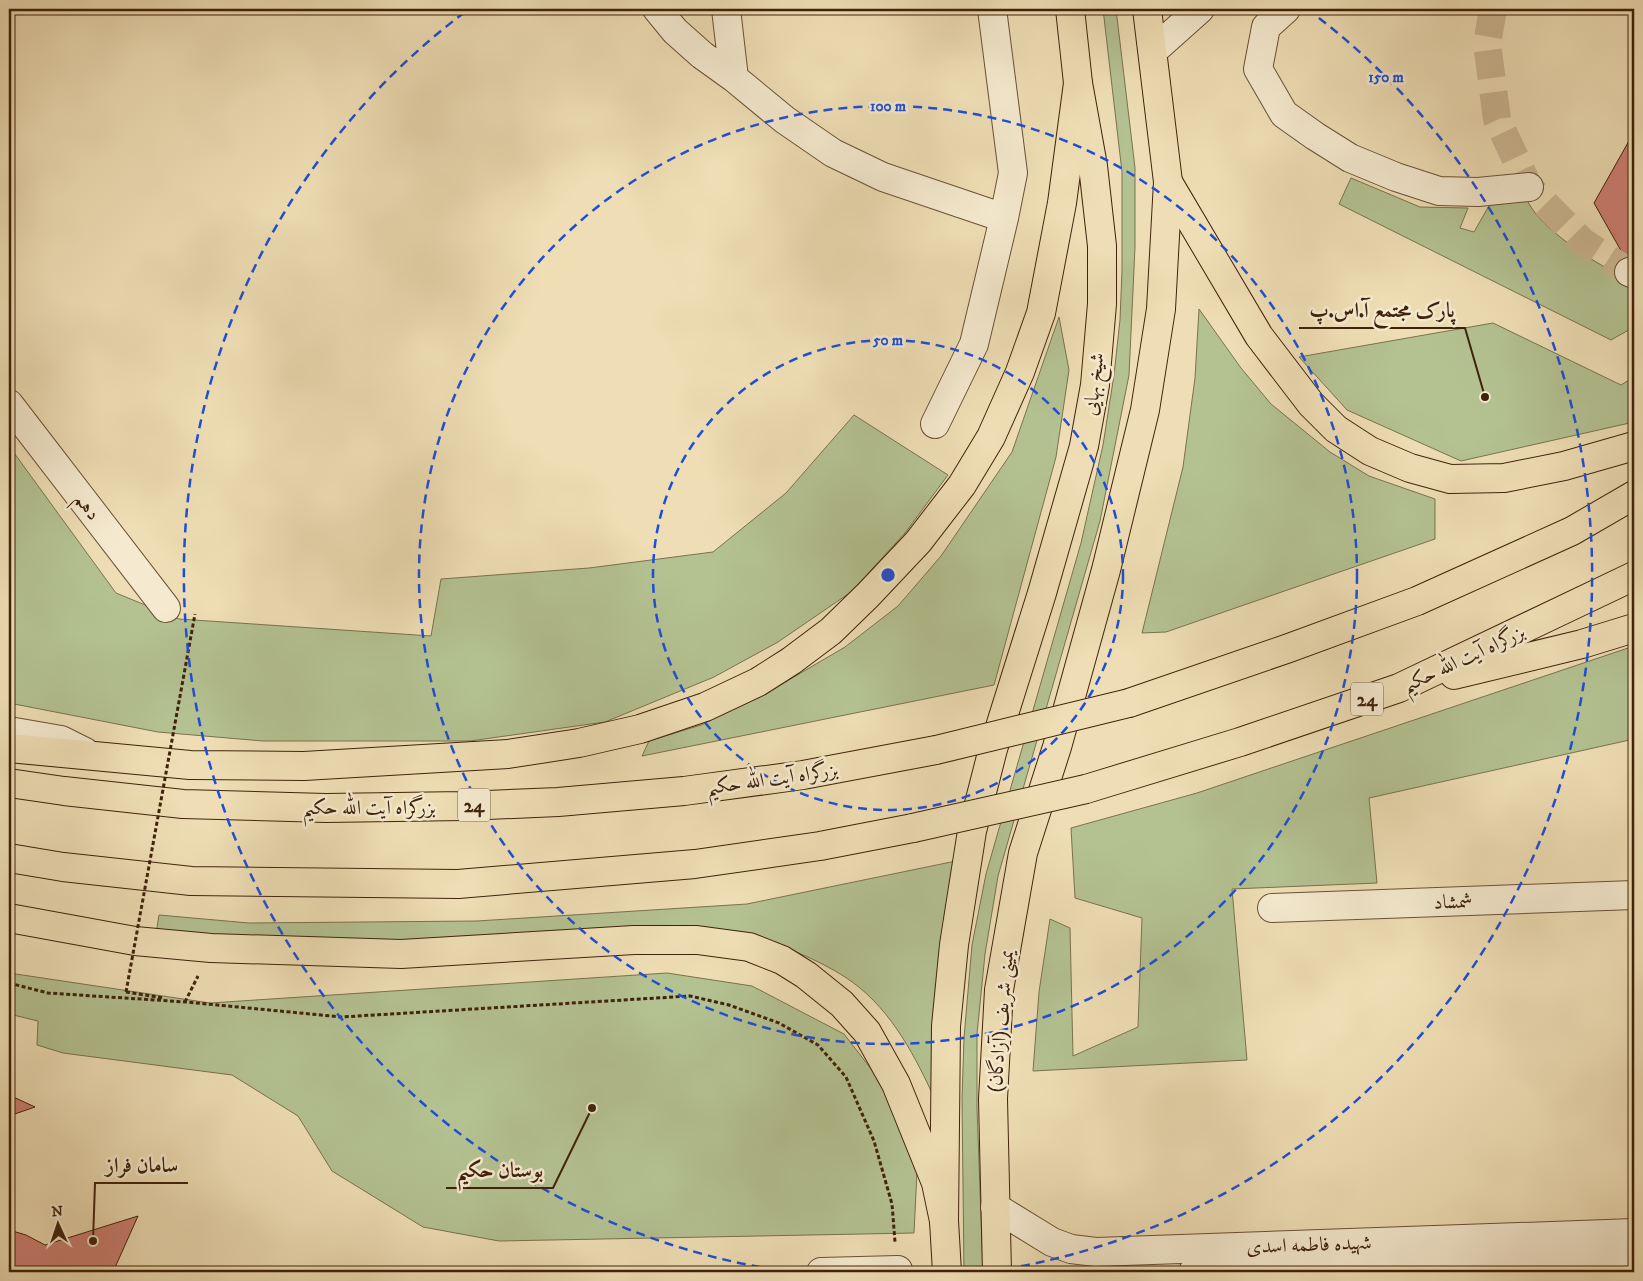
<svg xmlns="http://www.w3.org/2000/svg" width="1643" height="1281" font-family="'IM FELL DW Pica',Amiri,serif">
<rect width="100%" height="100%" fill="#efdeb5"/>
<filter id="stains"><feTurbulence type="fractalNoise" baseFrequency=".004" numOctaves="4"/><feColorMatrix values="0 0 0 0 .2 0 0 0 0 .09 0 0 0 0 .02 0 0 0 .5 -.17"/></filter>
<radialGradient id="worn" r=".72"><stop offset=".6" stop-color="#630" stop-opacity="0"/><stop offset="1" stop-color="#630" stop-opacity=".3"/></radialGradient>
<path fill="#b4c292" stroke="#7a724e" d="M1103,9h13l19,159v79l-6,128 -29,146 -102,355 -13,78 -8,80v74l6,164h-19l-2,-173 2,-61 8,-93 14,-71 95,-331 22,-98 11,-70 6,-55 2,-49v-99z
M1351,178l69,29 48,1 -8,20 14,4 20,-35 29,-3c4,6 8,14 13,20 21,25 67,56 98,66v47l-23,13 -272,-136z
M1199,309l42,59 30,36 59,48 39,24 66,23v40l-269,93 -24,1 41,-166 12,-89z
M1059,317l10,53 -13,87 -62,228 -352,71 7,-15 52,-16 57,-27 87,-51 53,-41 43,-50 71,-104z
M1493,323l128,62 13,-8v45l-173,39 -114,-51 -48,-53z
M854,415l94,60 -43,58 -54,59 -73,50 -64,35 -109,45 -135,19h-207l-105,-9 -149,-29v-257l107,147 63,26 252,17 10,-57 148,-11 124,-16 73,-59z
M1634,646v93l-265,59 8,85 -145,6 15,171 -214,11 6,-79 11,-73 20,9 3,128 65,-29 4,-109 -67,-20 -4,-70 126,-35z
M956,861l-24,232c-20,-43 -45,-89 -87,-116 -25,-16 -52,-27 -80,-37l-365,1 -244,-7 3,-19 90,8 228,-2 270,-17z
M9,973l201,30 457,-30 85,13 92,48 52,67 21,71 -3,61 -415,8 -76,-14 -91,-56 -34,-55 -66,-41 -169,-22 -26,-8 1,-24 -29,-7z"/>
<path fill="#cd8074" stroke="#3f220b" d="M1634,132v124h-10l-30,-53z
M9,1095l26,12 -26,9z
M138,1216l-25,56h-104v-42l17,5 19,10z"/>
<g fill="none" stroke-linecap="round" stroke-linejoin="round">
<path stroke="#ccb893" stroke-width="28" stroke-dasharray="28 14" stroke-linecap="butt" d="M1493,9l-6,35 10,75 32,68 54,55 46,30"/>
<defs>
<path id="minor" d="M657,9l18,22 27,24 32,23 51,42 48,33 50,24 121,41 -30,126 -39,80
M726,9l8,69
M992,9l21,164 -9,45
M1286,9l-20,18 -8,42 26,45 31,22 35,22 46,19 43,14 39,1 51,-5
M1153,51l47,-42
M1629,272l5,2
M9,404l157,204
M9,731l52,9 24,12
M1272,908l362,-13
M995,1207l57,35 19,7 25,3 538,-19
M821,1272l77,-2
M1193,1272l441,-15"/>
<path id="major" d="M947,1272l-3,-51 2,-195 8,-81 18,-114 21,-82 49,-156 42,-147 11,-61 7,-81v-58l-9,-80 -15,-83 -8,-74
M997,1272l-4,-173 6,-109 24,-137 34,-106 49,-177 39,-160 16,-101 7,-127 -21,-173"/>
<path id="highway" d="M1168,182l91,154 52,68 25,25 34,22 40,17 40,11 54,-1 60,-12 70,-20
M1454,675l128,-31 52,-16
M1129,703l160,-55 128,-47 155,-70 62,-36
M9,748l181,17 114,1 204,-12 71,-11 61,-14 65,-22 53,-25 33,-21 40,-30 37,-36 50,-53 44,-57 29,-48 29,-65 21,-59 21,-110 16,-120
M9,783l55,8 119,13 143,4 138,-2 94,-4 126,-11 119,-16 133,-25
M1086,789l154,-47 159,-54 235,-112
M9,858l54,9 128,14 267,3 237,-20 125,-18 93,-18
M9,918l126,23 76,7 190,6 233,-14h63l52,7 33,13 24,15 36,29 25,28 29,52 40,99 8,38"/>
</defs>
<use href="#minor" stroke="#6b5136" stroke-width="30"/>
<use href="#major" stroke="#3f220b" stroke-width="30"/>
<use href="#highway" stroke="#3f220b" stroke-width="30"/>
<path stroke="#3f220b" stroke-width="3" stroke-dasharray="4 2.5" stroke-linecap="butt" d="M9,983l39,10 138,9 155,15 349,-21 39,9 50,18 39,22 28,32 28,64 18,63 3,38
M126,992l38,6
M185,1002l13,-26"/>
<use href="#minor" stroke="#f5eacf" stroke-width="28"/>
<use href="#major" stroke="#efdeb5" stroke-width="28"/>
<use href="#highway" stroke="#efdeb5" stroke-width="28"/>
<defs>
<path id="highway-bridge" d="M936,750l193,-47
M913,828l173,-39"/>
</defs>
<use href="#highway-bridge" stroke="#3f220b" stroke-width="30" stroke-linecap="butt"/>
<path stroke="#3f220b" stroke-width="3" stroke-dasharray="4 2.5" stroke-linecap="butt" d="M126,992l69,-378"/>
<use href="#highway-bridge" stroke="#efdeb5" stroke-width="28"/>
</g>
<g fill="none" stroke="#1d4ed8" stroke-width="2.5" stroke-dasharray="9 6">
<circle cx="888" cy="575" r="235"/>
<circle cx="888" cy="575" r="469"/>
<path d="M790 1272A704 704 0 0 1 469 9M1307 9A704 704 0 0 1 986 1272"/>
</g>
<g text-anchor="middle" stroke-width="5" stroke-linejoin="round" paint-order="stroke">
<g fill="#f5eacf" stroke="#765e46" stroke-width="1">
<rect x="1351" y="682.5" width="32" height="33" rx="4"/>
<rect x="458" y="788.5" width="32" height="33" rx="4"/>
</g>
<g font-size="19" font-weight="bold" fill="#3f220b">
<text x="1367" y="706">24</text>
<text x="474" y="812">24</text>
</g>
<g font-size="20" fill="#3f220b" stroke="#f5eacf">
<text transform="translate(1093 384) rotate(-83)" y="7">شیخ بهایی</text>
<text transform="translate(88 506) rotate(52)" y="7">دهم</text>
<text transform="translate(1463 658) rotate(-25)" y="7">بزرگراه آیت الله حکیم</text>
<text transform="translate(772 778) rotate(-8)" y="7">بزرگراه آیت الله حکیم</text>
<text x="369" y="814">بزرگراه آیت الله حکیم</text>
<text transform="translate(1453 901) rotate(-2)" y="7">شمشاد</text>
<text transform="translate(1000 1021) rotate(-85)" y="7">یمینی شریف (آزادگان)</text>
<text transform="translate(1309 1244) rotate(-2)" y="7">شهیده فاطمه اسدی</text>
</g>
</g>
<circle cx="888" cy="575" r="8" fill="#1d4ed8" stroke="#f5eacf" stroke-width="2.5"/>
<g font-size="15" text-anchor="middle" font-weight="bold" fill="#1d4ed8" stroke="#f5eacf" stroke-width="5" stroke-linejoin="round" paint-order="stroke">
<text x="1386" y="82">150 m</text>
<text x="888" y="111">100 m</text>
<text x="888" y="345">50 m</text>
</g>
<path fill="none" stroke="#3f220b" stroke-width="2" d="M1485 397L1465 328H1299M93 1241L95 1183H188M592 1108L553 1188H446"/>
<g fill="#3f220b" stroke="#f5eacf" stroke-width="2">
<circle cx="1485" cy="397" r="5"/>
<circle cx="93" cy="1241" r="5"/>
<circle cx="592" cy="1108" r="5"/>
</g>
<g font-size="21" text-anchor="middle" font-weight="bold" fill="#3f220b" stroke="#f5eacf" stroke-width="5" stroke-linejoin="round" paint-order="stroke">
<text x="1382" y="317">پارک مجتمع آ.اس.پ</text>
<text x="142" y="1172">سامان فراز</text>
<text x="500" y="1177">بوستان حکیم</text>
</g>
<rect width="1643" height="1281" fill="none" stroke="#efdeb5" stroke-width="30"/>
<rect x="10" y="10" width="1623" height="1261" fill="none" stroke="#3f220b" stroke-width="2.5"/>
<rect x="15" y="15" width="1613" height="1251" fill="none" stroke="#3f220b"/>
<g transform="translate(58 1224) rotate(357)" stroke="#f5eacf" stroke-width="4" paint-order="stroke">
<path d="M0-4L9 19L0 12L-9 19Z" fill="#3f220b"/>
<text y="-8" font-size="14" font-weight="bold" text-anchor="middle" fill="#3f220b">N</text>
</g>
<rect width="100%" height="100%" filter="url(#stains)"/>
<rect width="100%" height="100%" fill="url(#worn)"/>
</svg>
